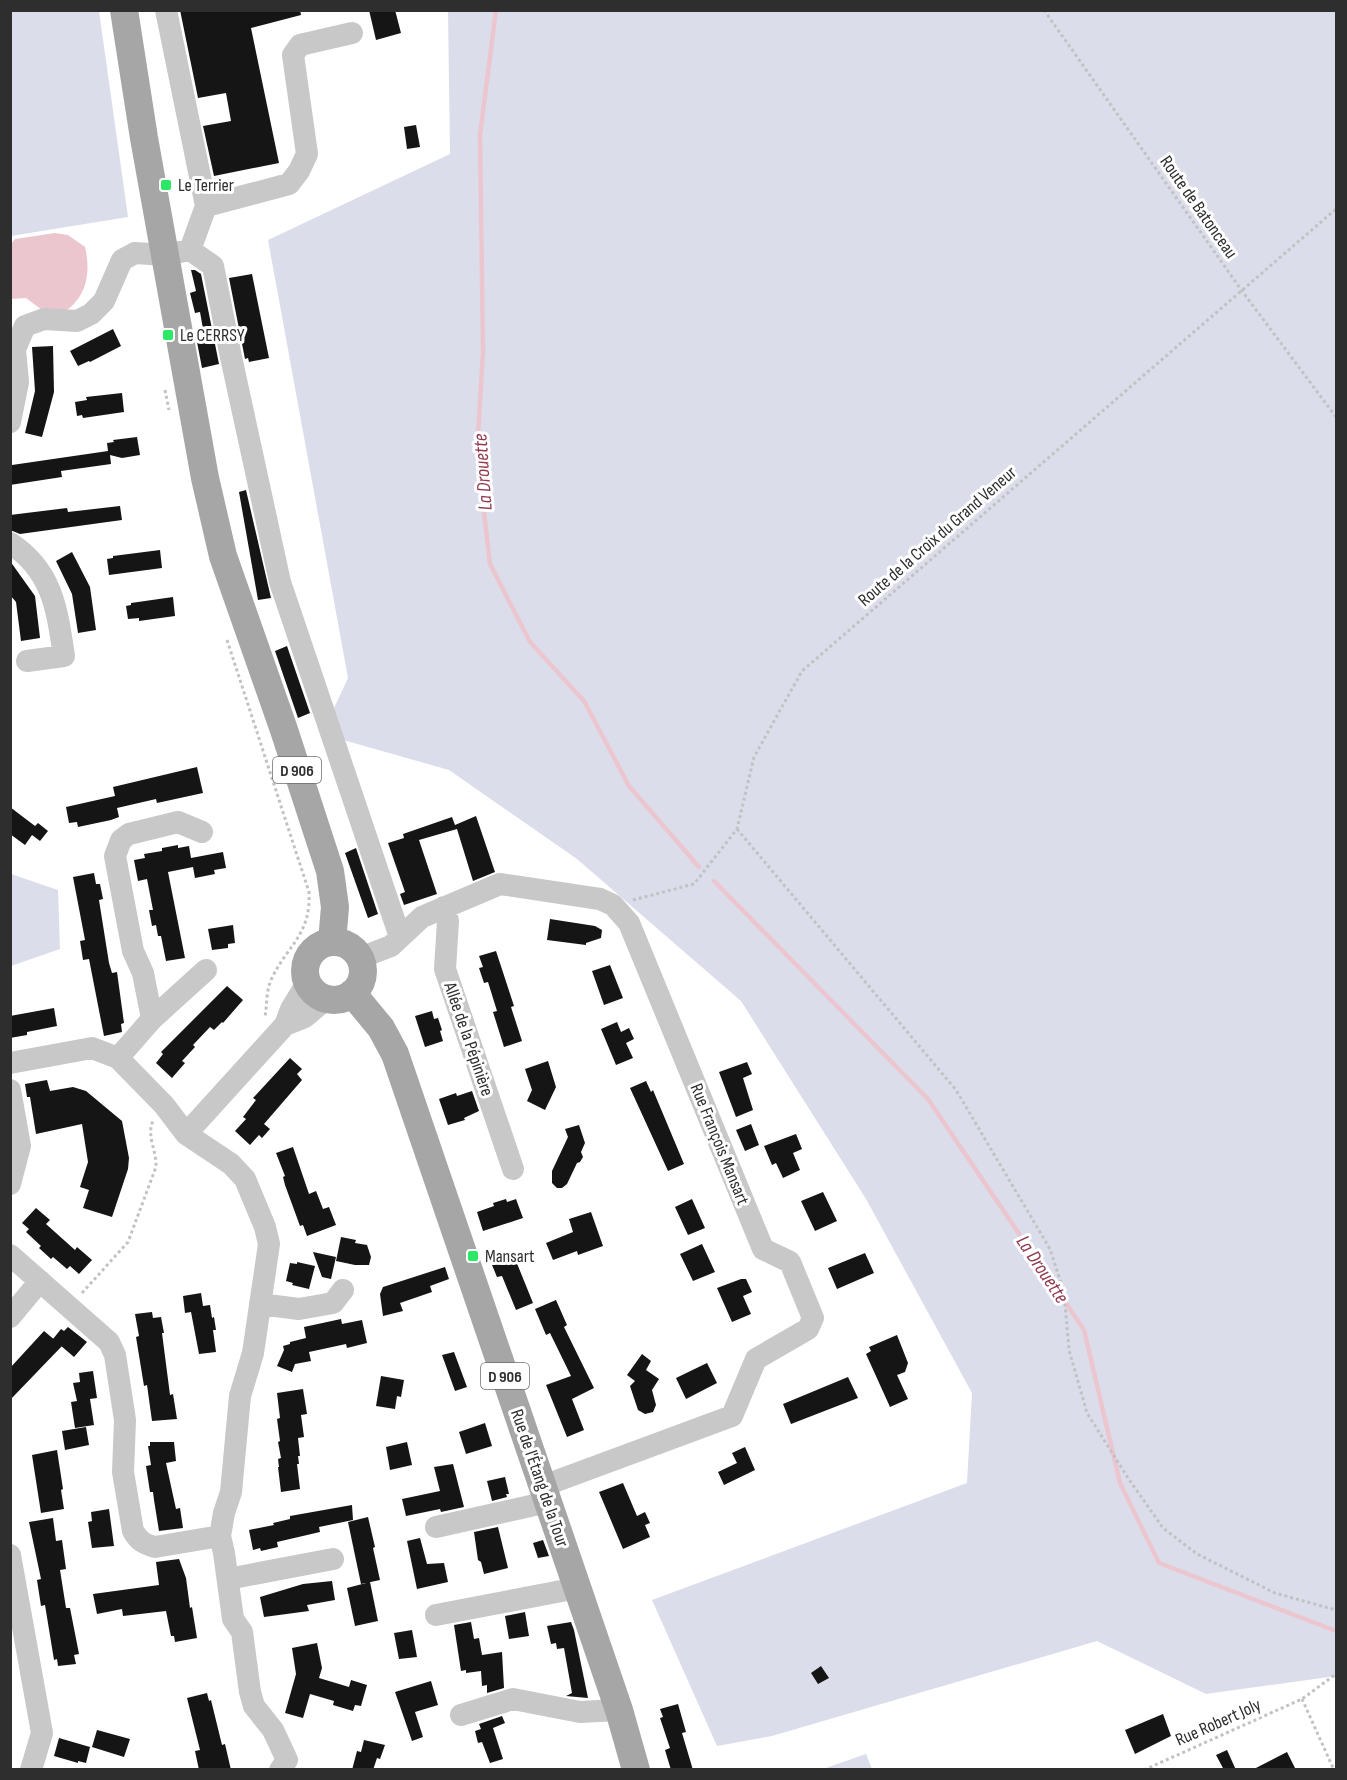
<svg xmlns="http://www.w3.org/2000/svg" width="1347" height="1780" font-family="'Sofia Sans Condensed',sans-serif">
<rect width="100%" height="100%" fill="#fff"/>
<path fill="#dbddeb" d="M11,10l88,1 29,206 -117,19z
M448,11h888v1665l-130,18 -109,-53 -325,95 -55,10 -65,-146 315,-117 5,-90 -106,-194 -125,-198 -164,-142 -128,-89 -127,-36 26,-56 -80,-438 182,-86z
M11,874l47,16 2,59 -49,17z
M866,1754l6,15h-49z"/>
<path fill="#ecc6cf" d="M55,233l13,2 17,12c6,25 2,50 -21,65l-22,-2 -16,-12 -15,1v-55l4,-5z"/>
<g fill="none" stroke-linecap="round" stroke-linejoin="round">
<path stroke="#ecc6cf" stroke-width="4.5" d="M496,10l-16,125 3,217 -6,100 13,112 40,78 54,59 45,85 70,81
M714,881l214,218 156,231 36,153 39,80 177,68"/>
</g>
<path fill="#151515" d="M180,10h120l1,5 -50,13 28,135 -65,13 -11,-50 28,-5 -5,-28 -28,5z
M369,10h26l6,23 -25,7z
M416,125l4,22 -13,2 -3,-22z
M191,270h4l6,4 18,90 -17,4 -5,-26 8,-2 -5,-28 -5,1 -5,-20 6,-2z
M252,274l17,84 -20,4 -1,-4 -3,1 -16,-81z
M113,329l8,17 -31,16 -1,-1 -11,5 -8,-15z
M53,346l1,46 -12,45 -17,-4 10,-42 -3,-44z
M122,393l2,19 -41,6 -1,-3 -5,1 -2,-14 12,-2 -1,-3z
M137,437l3,18 -18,3 -12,-3 1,9 -50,7 1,6 -52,8v-18l2,-2 96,-14 -1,-8 7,-1 -1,-2z
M246,490l25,108 -13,2 -19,-108z
M120,506l2,14 -102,14 -10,-4v-15l57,-7 1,4z
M160,550l2,18 -53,7 -2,-16 6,-1v-2z
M72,552l18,35 6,43 -18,3 -6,-39 -16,-33z
M10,561l25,35 5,42 -19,3 -5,-39 -6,-7z
M173,597l2,19 -36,5v-3l-11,1 -2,-13 5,-1v-2z
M287,646l23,67 -12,5 -23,-67z
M197,767l6,26 -46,10 -1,-4 -39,9 2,9 -8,3 -33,7 -1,-5 -8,1 -3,-16 49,-11 -2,-9z
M10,807l25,19 3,-3 10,8 -8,10 -8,-6 -7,10 -15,-11z
M476,816l19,56 -22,9 -16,-52 -38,11 18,54 -33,11 -4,-11 5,-2 -17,-49 16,-5 -1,-4 49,-17 3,8z
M178,845v3l11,-2 2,12 32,-6 3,16 -12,2 1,4 -20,4 -2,-11 -25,5 17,86 -19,3 -5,-25h-3l-2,-11 -4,1 -3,-16h4l-6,-31 -9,2 -4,-21 11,-2 -1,-4 18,-3v-3z
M356,848l22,66 -10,4 -23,-65z
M94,873l2,11h4l3,15 -4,1 10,63 3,10 5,-1 7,51 -3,1 1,8 -18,4 -15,-77 -6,1 -3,-19 5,-1 -12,-63z
M550,919l45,7 7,4 -1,8 -15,5v2l-39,-5z
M233,925l2,18 -7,1v4l-16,2 -4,-21z
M496,951l18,55 -3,1 11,34 -18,6 -11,-35 4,-1 -9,-29 -4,1 -5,-15 4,-1 -4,-11z
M610,965l13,33 -19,7 -12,-34z
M227,986l16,14 -20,23 -1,-1 -8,8 -4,-3 -17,18 2,2 -13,14 3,2 -13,15 -16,-15 7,-9 -2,-2z
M54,1008l3,18 -30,6v3l-17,3v-22z
M432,1011l2,8 4,-1 4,12 -2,1 3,10 -18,6 -10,-31z
M617,1022l4,10 8,-4 5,11 -8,4 7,15 -17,7 -15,-36z
M290,1058l12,11 -5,5 5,6 -38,44 6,5 -8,9 -3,-3 -9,10 -15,-14 11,-12 -3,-2 13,-17 -3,-2z
M548,1061l8,26 -11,23 -18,-9 5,-11 -7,-21z
M747,1062l5,12 -9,4 10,32 -17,7 -17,-45z
M47,1080l3,11 23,-4 13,4 36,30 7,37 -1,11 -16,48 -29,-9 6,-18 -9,-3 8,-25 -6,-38 -46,10 -6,-37h-3l-2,-13z
M646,1081l5,11 2,-2 31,74 -16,7 -38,-83z
M472,1091l7,20 -15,7 1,2 -17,5 -9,-26 17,-6 1,3z
M751,1124l8,21 -14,6 -9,-21z
M579,1125l6,18 -4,9 2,5 -3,5 -3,1 -10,21 -5,4h-5l-5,-5v-12l16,-34 -3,-8z
M796,1134l6,15 -9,4 7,17 -17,8 -7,-15 -4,2 -8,-19z
M293,1147l16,47 7,-3 7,18 6,-2 7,18 -29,11 -4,-11 -3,1 -15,-41 -2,-8 2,-1 -9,-23z
M823,1192l14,29 -22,10 -14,-30z
M506,1199l1,3 9,-3 7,19 -40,13 -6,-19 17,-6 -1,-3z
M692,1199l13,29 -17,7 -13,-28z
M36,1208l14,12 -4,4 29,26 2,-3 15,13 -13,14 -9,-8 -3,3 -14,-12 -2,2 -12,-11 2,-2 -15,-14 3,-3 -7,-6z
M591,1212l12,34 -25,9 -1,-4 -24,9 -7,-17 27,-11 -4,-13z
M341,1237l15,3 -1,3 12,2 4,12 -2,8h-14l-19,-4z
M702,1244l13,28 -22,9 -13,-27z
M313,1252l23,5 -5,22 -9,-2z
M865,1253l9,20 -37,16 -9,-21z
M514,1256l19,47 -17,7 -14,-34 -5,1 -5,-12z
M297,1262l18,4 -6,23 -17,-4 1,-2 -7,-2 4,-18 7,1z
M445,1267l4,12 -19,7 2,6 -32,11 3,8 -20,5 -3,-22 3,-7z
M741,1279h5l6,13 -9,4 8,18 -19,8 -15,-34z
M201,1293l2,13 7,-1 2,13 2,-1 2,13h-3l3,22 -17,2 -8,-42 -6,1 -2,-17z
M556,1300l11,25 -3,2 30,61 -22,11 12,31 -17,7 -21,-52 25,-9 -21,-43 -4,2 -11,-26z
M152,1312l1,6 8,-1 3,16h-2l8,62 3,-1 4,25 -25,2 -5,-36 -3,1 -8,-49 3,-1 -4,-22z
M341,1319l1,5 20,-4 5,23 -20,5 -1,-4 -37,8 2,9 -16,3 -3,8 -15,-6 7,-16 -1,-4 7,-2v-2l16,-4 -2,-11z
M68,1327l19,15 -13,15 -21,-18 8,-10 3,2z
M44,1331l18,15 -52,54v-32z
M897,1335l11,28 -3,9 -8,3 11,24 -18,8 -24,-53 5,-3 -2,-4z
M454,1352l13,35 -12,4 -13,-36z
M642,1354l9,7 -5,9 13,9 -7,11 4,15 -3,7 -8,2 -7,-4 -8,-24 5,-5 -8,-6z
M707,1363l10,20 -31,16 -10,-21z
M93,1371l4,27 -7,1 4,26 -19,3 -4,-26 6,-1 -4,-18 7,-1 -1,-9z
M381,1376l23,4 -3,17 -4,-1 -2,13 -19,-3z
M848,1377l10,21 -67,26 -8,-20z
M303,1389l4,25 -6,1 3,22 -6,1 2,18h-2l1,8h-2l3,25 -19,3 -3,-25h1l-1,-8 3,-1 -3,-16 2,-1 -3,-22 3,-1 -3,-25z
M485,1423l7,23 -26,8 -7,-22z
M86,1427l3,18 -24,5 -3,-19z
M150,1442h24l2,19 -10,2 10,46 4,-1 3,20 -24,3 -5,-31 -1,-8h-3l-4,-26 5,-1 -3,-19h2z
M407,1442l5,23 -22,5 -4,-23z
M745,1447l10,23 -31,15 -6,-13 19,-9 -5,-10z
M57,1450l6,39 -2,1 3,19 -23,4 -9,-58z
M453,1464l11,43 -23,5 -1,-3 -34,7 -4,-17 38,-8 -6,-24z
M505,1477l4,17h-3l1,3 -15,4 -5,-20z
M623,1483l14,33 8,-4 5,11 -5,2 5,12 -27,12 -24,-57z
M352,1505l1,15 -34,7 1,5 -43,10 1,5 -17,4 -1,-3 -7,2 -4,-20 25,-5 -1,-2 17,-4v-3z
M109,1509l5,37 -22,2 -4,-26 4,-1 -1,-9z
M368,1517l7,30 -2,1 7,32 -19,4 -13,-62z
M53,1518l3,23 6,-1 4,29 -6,1 6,38h4l9,46 -5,1 2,9 -18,2 -1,-7 -3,1 -9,-55 -4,1 -4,-26 4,-1 -12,-57z
M498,1527l10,41 -24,6 -3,-12 -3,-2 -4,-28z
M420,1538l7,26 17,-1 4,19 -31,7 -10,-48z
M543,1540l6,16 -11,2 -5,-15z
M179,1559l7,19 4,30 2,-1 5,31 -22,4 -1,-6h-3l-5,-25 -43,5 -1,-7 -25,5 -4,-20 66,-9 -3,-23z
M332,1581l3,19 -28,5 2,6 -45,6 -4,-20 43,-13z
M370,1582l8,39 -23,5 -8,-38z
M525,1612l4,24 -20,3 -4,-23z
M471,1622l3,17 5,-1 3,17 20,-3 2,36 -17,5v-8l-5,1 -1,-15 -15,2v-3l-5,1 -7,-46z
M571,1622l3,8 14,68 -22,-2 6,-3 -8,-45 -7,1 -1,-6 -5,1 -4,-18z
M412,1630l5,27 -18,2 -5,-26z
M317,1643l5,25 -3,10 30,9 2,-7 16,5 -6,21 -6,-1 -2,6 -20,-6 1,-4 -24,-7 -7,24 -18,-5 11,-39 -4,-26z
M821,1666l8,12 -11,6 -7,-11z
M431,1681l7,24 -23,7 8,25 -11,4 -17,-49z
M207,1693l2,8 2,-1 11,45 3,-1 6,26h-32l-4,-19 5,-1 -13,-52z
M678,1704l8,28 -4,1 11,37h-22l-6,-20 5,-2 -10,-30 3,-1 -3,-8z
M1163,1714l8,22 -36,18 -10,-24z
M502,1716l3,7 -12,5 10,31 -13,4 -8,-21 -4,1 -3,-12 6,-2 -2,-5z
M97,1730l33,9 -6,18 -32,-10z
M59,1738l31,9 -4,16 -8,-2v2l-24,-7z
M364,1740l21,5 -5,14 -3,-1 -4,12h-21l5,-19 4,1z
M1227,1750l9,20h-12l-8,-15z
M1287,1752l9,18h-44z"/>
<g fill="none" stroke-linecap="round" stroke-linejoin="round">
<path stroke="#c2c2c2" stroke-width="3" stroke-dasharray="3 3" stroke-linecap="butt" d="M1044,10l198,281 94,126
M165,390l4,20
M227,640l82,252c2,44 -22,53 -38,88 -5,12 -4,25 -6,37
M737,829l219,261 94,159 14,43 5,58 18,63 41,65 35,50 34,26 78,39 61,17
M633,900l61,-16 43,-55 17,-72 48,-86 534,-462
M82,1293l46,-51 28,-75c1,-15 -10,-32 -3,-46
M1302,1699l32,71
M1144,1770l158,-71 34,-25"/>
<path stroke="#c8c8c8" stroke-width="22" d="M166,10l40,196 -16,44
M206,206l83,-22 10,-13 8,-17 -14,-99 7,-10 52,-12
M10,422l8,-40 -3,-33 10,-23 19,-7 33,2 14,-7 13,-13 18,-41 13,-7 30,2 25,-5 23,16 18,91 49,225 120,355
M10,543c43,28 47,67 54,113l-37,5
M444,907l4,14 -3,48 68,200
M360,958l31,-12 31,-29 78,-33 100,15 13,6 16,18 134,326 27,13 23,56 -5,11 -52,30 -24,57 -189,70
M152,1019l54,-49
M285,1025l20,-8 21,-18
M118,1058l34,-39 -9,-46 -10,-22 -18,-95 6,-16 8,-6 49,-12 24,10
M10,1063l82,-15 26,10 46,47 22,29 45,30 14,15 20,48 4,17 -16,109 -13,43 -9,96 -7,21 -4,23 4,17 9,66 9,13 8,60 4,14 19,24 14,30 -7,10
M10,1090l10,56 -10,38
M186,1134l99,-109 6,-16 16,-26
M10,1255l99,87 6,13 10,65 -2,52 10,59c6,10 11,13 22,16l65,-11
M260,1304l39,5 34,-6 10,-13
M10,1317l30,-36
M436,1527l112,-25
M10,1555l32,178 -11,37
M228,1579l105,-20
M436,1615l141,-27
M461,1715l52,-16 67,13 39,-2"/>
<path stroke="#a6a6a6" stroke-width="28" d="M124,10l20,128 61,340 18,78 61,174 46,141 5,36 -3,35
M305 971a29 29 0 1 1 58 0a29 29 0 1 1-58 0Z
M352,993l29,35 14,26 224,656 17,60"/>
</g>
<g fill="#2ce864" stroke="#fff" stroke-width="2">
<rect x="160" y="179" width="12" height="12" rx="3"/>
<rect x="162" y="329" width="12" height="12" rx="3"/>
<rect x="467" y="1250" width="12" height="12" rx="3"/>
</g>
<g text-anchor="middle" stroke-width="6" stroke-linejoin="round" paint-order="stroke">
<g fill="#fff" stroke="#6d6d6d" stroke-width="1.5">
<rect x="273" y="757" width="48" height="26" rx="4.5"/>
<rect x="481" y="1363" width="48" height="26" rx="4.5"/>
</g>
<g font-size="16" font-weight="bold" fill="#2e2e2e">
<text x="297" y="776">D 906</text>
<text x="505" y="1382">D 906</text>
</g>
<g font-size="18" fill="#2e2e2e" stroke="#fff" text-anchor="start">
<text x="178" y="191">Le Terrier</text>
<text x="180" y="341">Le CERRSY</text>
<text x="485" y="1262">Mansart</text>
</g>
<g font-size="18" fill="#2e2e2e" stroke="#fff">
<text transform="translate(1199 207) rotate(55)" y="6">Route de Batonceau</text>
<text transform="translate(937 536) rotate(-41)" y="6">Route de la Croix du Grand Veneur</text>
<text transform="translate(469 1039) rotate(71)" y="6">Allée de la Pépinière</text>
<text transform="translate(720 1144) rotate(68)" y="6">Rue François Mansart</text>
<text transform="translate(540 1478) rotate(71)" y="6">Rue de l'Étang de la Tour</text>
<text transform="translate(1218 1722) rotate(-24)" y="6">Rue Robert Joly</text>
</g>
<g font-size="20" font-style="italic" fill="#913a4f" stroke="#fff">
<text transform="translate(482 472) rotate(-94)" y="7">La Drouette</text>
<text transform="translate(1043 1269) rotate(56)" y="7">La Drouette</text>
</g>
</g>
<rect width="1347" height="1780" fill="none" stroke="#2e2e2e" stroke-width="24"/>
</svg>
